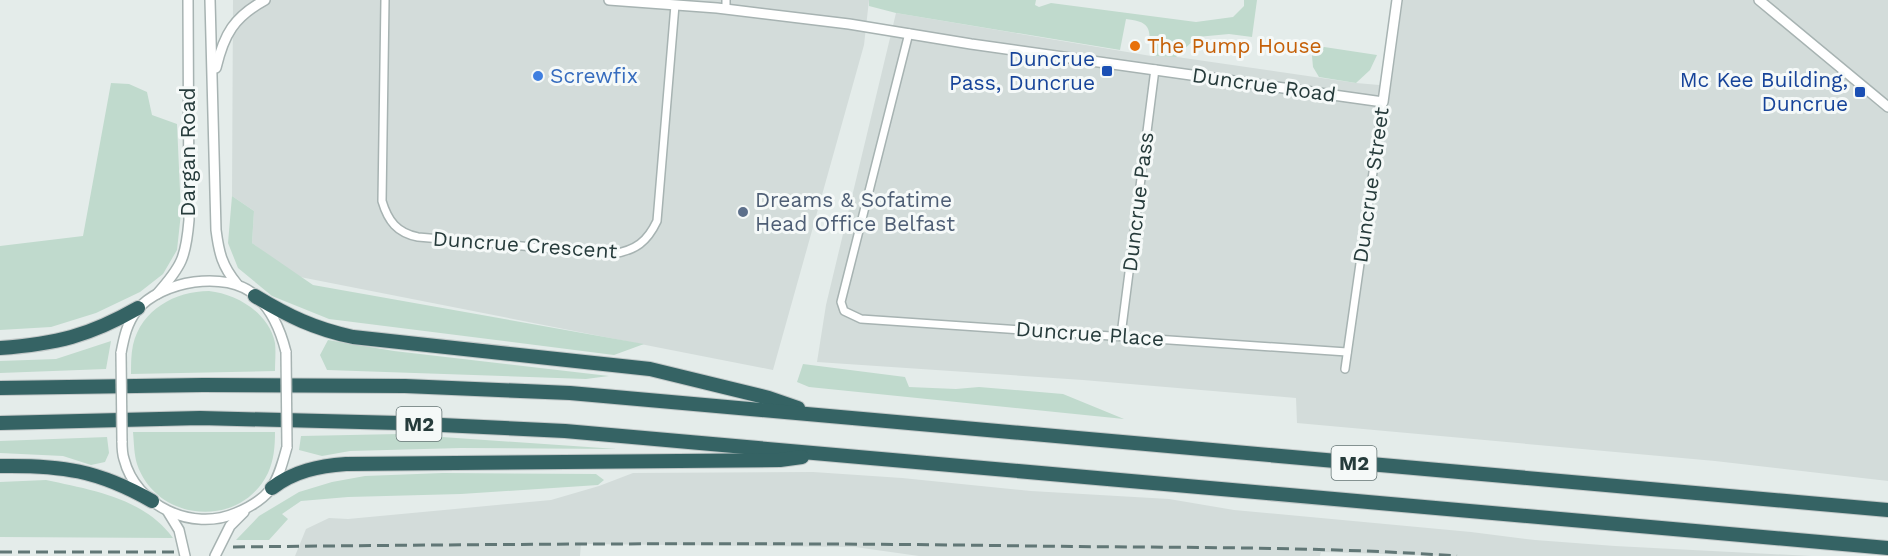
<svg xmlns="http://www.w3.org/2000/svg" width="1888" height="556" font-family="'Work Sans',sans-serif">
	<rect width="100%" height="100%" fill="#e4ecea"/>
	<g fill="#d3dcda">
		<polygon points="233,0 869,0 864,45 773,370 295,276 252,243 254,211 232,196"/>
		<polygon points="1403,0 1888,0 1888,481 1715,461 1297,423 1296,398 1083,380 817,362 826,305 896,13 1151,56 1177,57 1356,83 1391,86"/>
		<polygon points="813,472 902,478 1031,491 1169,499 1234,510 1471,532 1535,540 1615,546 1812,556 1450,556 1321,552 1320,556 919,556 855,547 581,544 580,556 295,556 306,529 329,518 348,519 551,500 599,486 633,473"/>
	</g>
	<g fill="#c0dacd">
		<path d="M 869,0 L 1036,0 L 1035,5 L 1039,7 L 1051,3 L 1196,22 L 1233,17 L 1244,6 L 1244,0 L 1257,0 L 1252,37 L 1229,34 L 1197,37 L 1176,57 L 1151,56 C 1148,31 1155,22 1126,19 L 1120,50 L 896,13 L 869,6 Z"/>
		<polygon points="1311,45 1377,55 1370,70 1356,83 1319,77 1313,67"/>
		<polygon points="111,83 129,84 147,92 152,115 177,124 181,213 177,250 163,274 140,292 96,313 51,327 0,330 0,246 83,236"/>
		<polygon points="232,196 254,211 252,243 313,285 644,344 614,355 329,319 272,296 238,268 228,243"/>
		<path d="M 209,291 C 237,294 269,313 275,343 C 276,352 275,362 275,371 L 131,374 C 131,364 131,354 133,345 C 141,310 175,291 209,291 Z"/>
		<polygon points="328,340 394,351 609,376 586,379 327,370 320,355"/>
		<polygon points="111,341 106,369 0,373 0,361 56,359"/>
		<polygon points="803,364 905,377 909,387 956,389 979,387 1063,394 1124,419 809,387 797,382"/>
		<path d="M 133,432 L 275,432 C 275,446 274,460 268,473 C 241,529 157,523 137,464 C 134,454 134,443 133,432 Z"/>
		<polygon points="399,434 617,449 461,448 350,451 322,456 299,450 301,436"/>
		<polygon points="107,437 109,453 105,462 91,465 63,456 0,453 0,441"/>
		<polygon points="443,473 596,474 604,480 598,485 461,494 348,497 301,501 282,514 288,519 269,540 236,540 259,516 299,492 332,482 365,476"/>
		<path d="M 46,480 C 92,490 144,498 173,538 L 0,537 L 0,482 Z"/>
	</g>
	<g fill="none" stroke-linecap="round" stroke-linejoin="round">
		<defs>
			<g id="minor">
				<path d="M 385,0 L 382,201 C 388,221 397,233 418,237 L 613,254 C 636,250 647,242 657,221 L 675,5"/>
				<polyline points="726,0 726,9"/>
				<polyline points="909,33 841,302 844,311 861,319 1347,352"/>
				<polyline points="1121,335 1155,69"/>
				<polyline points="1345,369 1383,102"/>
			</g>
			<g id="tertiary">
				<path d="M 210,0 L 216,230 C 219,253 222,266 237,284"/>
				<polyline points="609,0 717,8 849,24 971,44 1383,102 1397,0"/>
				<polyline points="1759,0 1888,107"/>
				<path d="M 216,68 C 224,34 234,17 265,0"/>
				<path d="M 157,294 C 182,266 186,257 189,220 L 188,0"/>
				<path d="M 121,353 C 124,337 127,323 137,310 C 161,281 226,269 256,296 C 272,310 281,332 286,352"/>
				<path d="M 122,441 C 122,446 122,453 124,459 C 136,506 192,532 236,513 C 248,508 261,501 270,490 C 279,478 283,461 287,447"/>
				<polyline points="168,512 179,530 185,556"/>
				<polyline points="215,556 230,526 244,512"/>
			</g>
			<g id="motorway">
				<path d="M 255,296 C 288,316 315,329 353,337 L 650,369 L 769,398 L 798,408"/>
				<path d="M 0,348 C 56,344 89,336 138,308"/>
				<polyline points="0,388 203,385 405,386 570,393 1888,510"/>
				<polyline points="0,423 200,418 399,423 565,431 1888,548"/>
				<path d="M 0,466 C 61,465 98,470 152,501"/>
				<path d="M 272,488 C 294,471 319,466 346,464 L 780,460 L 802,457"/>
			</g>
		</defs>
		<use href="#minor" stroke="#a7b3b2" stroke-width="10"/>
		<use href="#tertiary" stroke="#a7b3b2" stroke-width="12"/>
		<use href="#motorway" stroke="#c2c8c8" stroke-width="16"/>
		<use href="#minor" stroke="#fff" stroke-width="7"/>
		<use href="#tertiary" stroke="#fff" stroke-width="9"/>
		<use href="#motorway" stroke="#356364" stroke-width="14"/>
		<g stroke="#617776" stroke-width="3" stroke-dasharray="12 6" stroke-linecap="butt">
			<path d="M 233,547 C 500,544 767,542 1033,546 C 1174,548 1316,546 1457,556"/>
			<polyline points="0,552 177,552"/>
		</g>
		<defs>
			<g id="tertiary-bridge">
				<polyline points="286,352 287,447"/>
				<polyline points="121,353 122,441"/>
			</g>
		</defs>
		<use href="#tertiary-bridge" stroke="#a7b3b2" stroke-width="12" stroke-linecap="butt"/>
		<use href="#tertiary-bridge" stroke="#fff" stroke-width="9"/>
	</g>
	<circle fill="#e8710a" stroke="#f5f9f8" stroke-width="2" cx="1135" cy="46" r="6"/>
	<g fill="#1a4fb4" stroke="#f5f9f8" stroke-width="2">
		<rect x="1101" y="65" width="12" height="12" rx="3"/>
		<rect x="1854" y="86" width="12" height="12" rx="3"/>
	</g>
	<circle fill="#3f7fe0" stroke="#f5f9f8" stroke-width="2" cx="538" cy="76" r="6"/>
	<circle fill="#5c6f8a" stroke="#f5f9f8" stroke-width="2" cx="743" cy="212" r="6"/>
	<g text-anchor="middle" stroke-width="6" stroke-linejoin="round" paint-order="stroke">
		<g fill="#f5f9f8" stroke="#647474" stroke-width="1.5">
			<rect x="396.5" y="407" width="45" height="34" rx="4.5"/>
			<rect x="1331.5" y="446" width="45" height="34" rx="4.5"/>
		</g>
		<g font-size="20" font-weight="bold" fill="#263b3b">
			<text x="419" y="431">M2</text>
			<text x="1354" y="470">M2</text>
		</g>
		<g font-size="21" fill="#c56008" stroke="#f5f9f8" text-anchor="start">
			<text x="1147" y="53">The Pump House</text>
		</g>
		<g font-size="21" fill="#164399" stroke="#f5f9f8" text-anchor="end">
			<text x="1095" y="66">Duncrue<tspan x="1095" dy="24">Pass, Duncrue</tspan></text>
			<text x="1848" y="87">Mc Kee Building,<tspan x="1848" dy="24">Duncrue</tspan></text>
		</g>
		<g font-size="21" fill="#366cbe" stroke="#f5f9f8" text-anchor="start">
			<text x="550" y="83">Screwfix</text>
		</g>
		<g font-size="21" fill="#263b3b" stroke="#f5f9f8">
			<text transform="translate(1264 85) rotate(8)" y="7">Duncrue Road</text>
			<text transform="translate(188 152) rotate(-90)" y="7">Dargan Road</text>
			<text transform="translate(1371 185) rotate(-82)" y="7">Duncrue Street</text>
			<text transform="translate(1138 202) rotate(-83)" y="7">Duncrue Pass</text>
			<text transform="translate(525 245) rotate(4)" y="7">Duncrue Crescent</text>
			<text transform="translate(1090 334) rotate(4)" y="7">Duncrue Place</text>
		</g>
		<g font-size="21" fill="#4e5e75" stroke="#f5f9f8" text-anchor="start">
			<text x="755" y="207">Dreams &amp; Sofatime<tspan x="755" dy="24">Head Office Belfast</tspan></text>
		</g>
	</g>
</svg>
